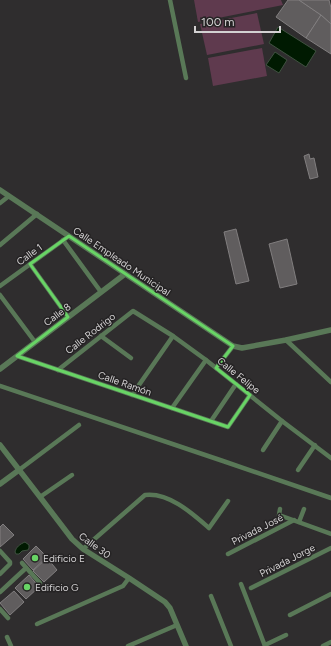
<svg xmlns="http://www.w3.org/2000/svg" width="331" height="646" font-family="Figtree,sans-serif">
	<rect width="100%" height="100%" fill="#2f2d2e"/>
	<g fill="#5f3a4e">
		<polygon points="194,0 281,0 283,5 198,22"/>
		<polygon points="257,13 264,44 207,55 200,24"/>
		<polygon points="262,48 267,76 213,86 208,58"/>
	</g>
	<g fill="#001a01" stroke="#3f5140">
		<polygon points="278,27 316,51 306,67 269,43"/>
		<polygon points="275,52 287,60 279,73 266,65"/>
		<path d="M 25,542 L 29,545 L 29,548 L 28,550 L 22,551 L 19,554 L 16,554 L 15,552 C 16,547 20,544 25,542 Z"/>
	</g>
	<g fill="#605d5e" stroke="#817e7f">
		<polygon points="288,0 299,0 321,15 306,38 276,17"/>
		<polygon points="299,0 329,0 331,8 331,24 321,15"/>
		<polygon points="321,15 331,24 331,54 306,38"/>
		<polygon points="309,154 310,159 314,158 318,177 310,179 304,156"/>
		<polygon points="236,229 249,281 236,284 224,232"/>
		<polygon points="287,239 297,284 280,288 269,244"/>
		<polygon points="3,524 14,535 0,547 0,527"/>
		<polygon points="36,546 47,557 33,570 23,559"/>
		<polygon points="47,558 57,570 44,582 33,571"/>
		<polygon points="29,575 39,587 26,599 15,588"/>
		<polygon points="14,591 24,602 10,615 0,603"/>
	</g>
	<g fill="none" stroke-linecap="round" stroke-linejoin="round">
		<g stroke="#597857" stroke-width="4.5">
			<polyline points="170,0 186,78"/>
			<polyline points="0,203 9,196"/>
			<polyline points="63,240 101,292"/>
			<polyline points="0,245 37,214"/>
			<polyline points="30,264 68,317"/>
			<polyline points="0,286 69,236"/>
			<polyline points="0,295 35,342"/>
			<polyline points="101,336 131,358"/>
			<polyline points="286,340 331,382"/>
			<polyline points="17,356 228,427 250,395"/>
			<polyline points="216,368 233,346"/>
			<polyline points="58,370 133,311 173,336 206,360 282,421 331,458"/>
			<polyline points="0,386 223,461 331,498"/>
			<polyline points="132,395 173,336"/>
			<polyline points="172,408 206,360"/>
			<polyline points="211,421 236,384"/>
			<polyline points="263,450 282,421"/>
			<polyline points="19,470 79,425"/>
			<polyline points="298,470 315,445"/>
			<polyline points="40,497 72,475"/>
			<polyline points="280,509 279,515 331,534"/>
			<polyline points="299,522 304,509"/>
			<path d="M 83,549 L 145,495 C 169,492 193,514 209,528 L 228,501"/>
			<polyline points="0,551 10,562 10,564 0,574"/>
			<polyline points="228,554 294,520"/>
			<polyline points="22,563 40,583"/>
			<polyline points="241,584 265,646"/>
			<polyline points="251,588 331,548"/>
			<polyline points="0,592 26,568"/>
			<polyline points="211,596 231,646"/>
			<polyline points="0,609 8,618"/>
			<polyline points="290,615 331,594"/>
			<polyline points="37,624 123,586 129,578"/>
			<polyline points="7,637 11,646"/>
			<polyline points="265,645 286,635"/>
			<polyline points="128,646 177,625"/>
			<polyline points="323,646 331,642"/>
		</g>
		<g stroke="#597857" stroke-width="5.5">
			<polyline points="0,190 233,346 242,348 286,340 331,330"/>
			<polyline points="0,369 125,274"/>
			<polyline points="0,445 40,497 72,539 83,549 129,578 165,602 170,608 186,646"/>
			<polyline points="0,484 19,470"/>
		</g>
	</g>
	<path fill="none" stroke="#68d465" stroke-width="3" stroke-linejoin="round" d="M 69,236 L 233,346 L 216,368 L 250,395 L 228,427 L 17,356 L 68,317 L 30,264 Z"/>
	<g fill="#68d465" stroke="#252324" stroke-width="1.5">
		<circle cx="35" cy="558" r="4"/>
		<circle cx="27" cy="587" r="4"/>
	</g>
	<g text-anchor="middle" stroke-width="3" stroke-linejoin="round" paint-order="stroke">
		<g font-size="10" fill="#d3d1d2" stroke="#252324">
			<text transform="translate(29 254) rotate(-36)" y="4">Calle 1</text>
			<text transform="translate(122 261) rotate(34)" y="4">Calle Empleado Municipal</text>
			<text transform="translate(57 314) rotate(-37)" y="4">Calle 8</text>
			<text transform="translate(90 333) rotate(-38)" y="4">Calle Rodrigo</text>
			<text transform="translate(239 375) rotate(39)" y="4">Calle Felipe</text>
			<text transform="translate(125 383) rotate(19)" y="4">Calle Ramón</text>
			<text transform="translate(257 529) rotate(-27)" y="4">Privada José</text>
			<text transform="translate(95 545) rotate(36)" y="4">Calle 30</text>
			<text transform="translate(287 560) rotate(-27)" y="4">Privada Jorge</text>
		</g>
		<g font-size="10" fill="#d3d1d2" stroke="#252324" text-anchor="start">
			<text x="43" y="562">Edificio E</text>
			<text x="35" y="591">Edificio G</text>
		</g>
	</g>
	<path d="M195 26v6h85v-6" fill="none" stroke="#d3d1d2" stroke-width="2"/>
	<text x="201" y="26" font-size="12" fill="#d3d1d2" stroke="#252324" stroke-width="3" paint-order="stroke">100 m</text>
</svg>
